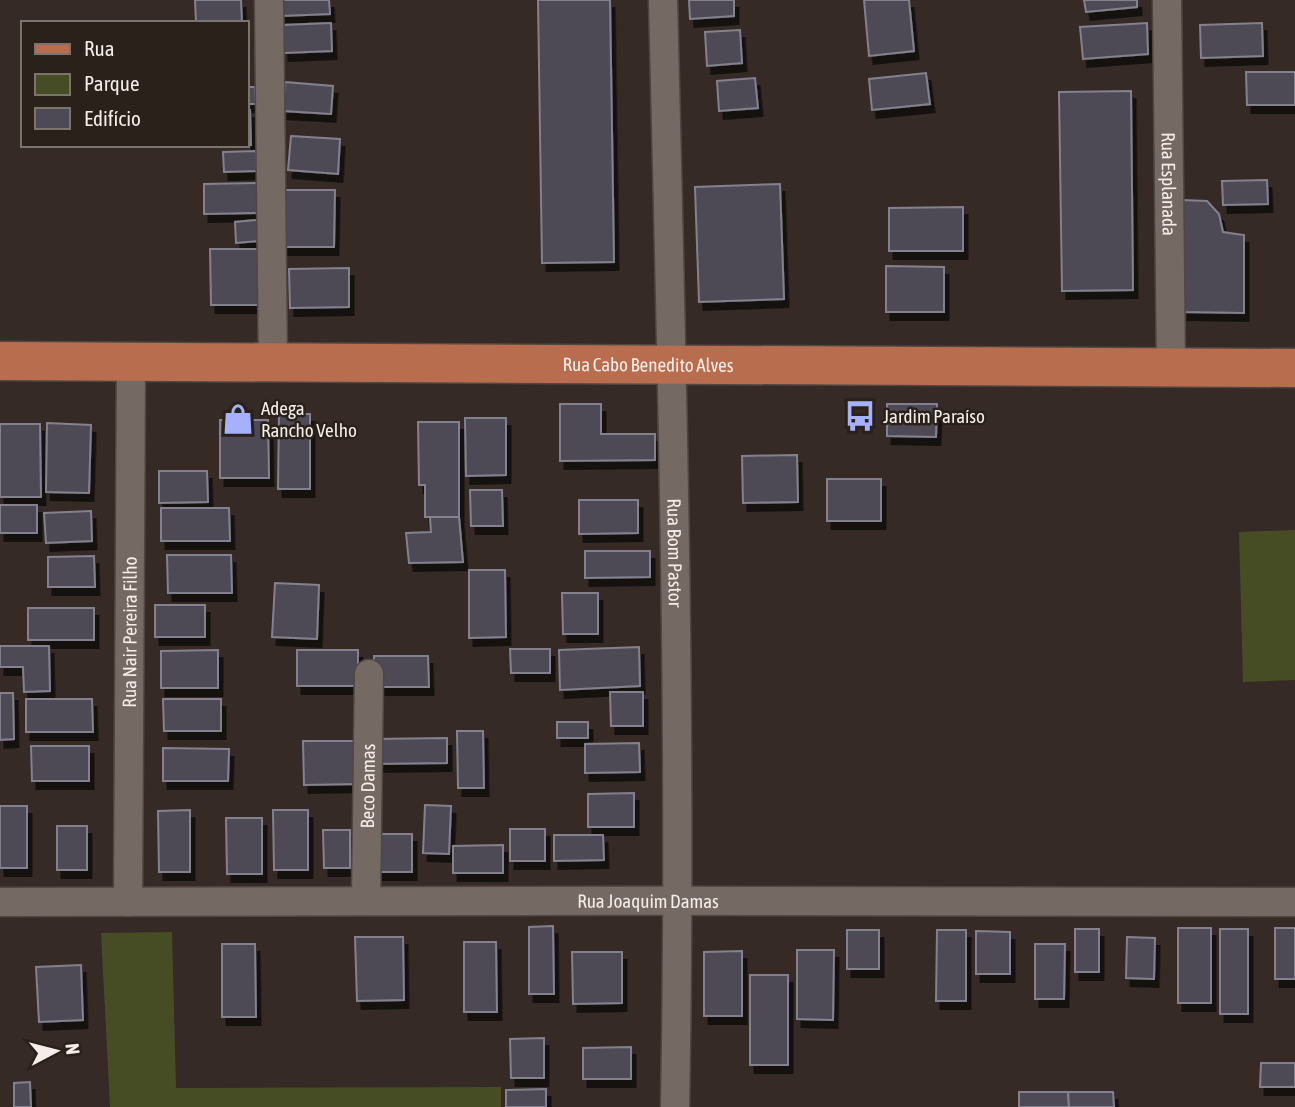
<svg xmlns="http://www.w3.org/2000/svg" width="1295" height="1107" font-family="'Asap Condensed',sans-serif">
	<defs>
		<filter id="shadow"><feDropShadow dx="4.5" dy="8" stdDeviation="0" flood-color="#0009"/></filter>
	</defs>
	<rect width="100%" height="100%" fill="#352a25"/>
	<g fill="#464d25">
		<polygon points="1295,530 1295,680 1243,682 1239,532"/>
		<polygon points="172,932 176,1088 501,1087 501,1107 110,1107 101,933"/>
	</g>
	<g fill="#4d4a55" stroke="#83818d" stroke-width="2" filter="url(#shadow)">
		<polygon points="195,0 241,0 242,23 196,23"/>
		<polygon points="280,0 329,0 330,14 281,16"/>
		<polygon points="538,0 610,0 614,262 542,263"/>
		<polygon points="689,0 734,0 734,16 690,19"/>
		<polygon points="864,0 909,0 914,51 869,56"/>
		<polygon points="1084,0 1137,0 1137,7 1086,12"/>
		<polygon points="331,23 332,51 284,53 283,25"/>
		<polygon points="1147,23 1148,54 1083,59 1080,27"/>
		<polygon points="1262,23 1263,56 1201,58 1200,25"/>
		<polygon points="740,30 742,63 707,66 705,32"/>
		<polygon points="1246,72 1295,72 1295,105 1247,105"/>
		<polygon points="926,73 930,104 872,110 869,79"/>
		<polygon points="755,78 758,108 719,111 717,81"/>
		<polygon points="285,82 333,86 331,114 283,111"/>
		<polygon points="247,87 255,87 256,104 247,104"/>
		<polygon points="1131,91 1133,290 1062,291 1059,92"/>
		<polygon points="247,110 250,110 251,145 247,145"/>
		<polygon points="291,136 340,139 338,174 288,170"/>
		<polygon points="256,151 257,171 224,172 223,152"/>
		<polygon points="1267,180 1268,204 1223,205 1222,181"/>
		<polygon points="259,183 259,213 204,214 204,184"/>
		<polygon points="780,184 784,299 699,302 695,187"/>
		<polygon points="283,190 335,190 334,247 283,247"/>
		<polygon points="1182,200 1207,201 1219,214 1223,232 1244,235 1244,313 1183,312"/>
		<polygon points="963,207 963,251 889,251 889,208"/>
		<polygon points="257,220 258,241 236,243 235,222"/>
		<polygon points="210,249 261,249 262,305 211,305"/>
		<polygon points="886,266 944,267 944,312 886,312"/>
		<polygon points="349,268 349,307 290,308 289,269"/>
		<polygon points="560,404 601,404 601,434 655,434 655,460 560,461"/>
		<polygon points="887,404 937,404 936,437 887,436"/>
		<polygon points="279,414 310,414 310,489 278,489"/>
		<polygon points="465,418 506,418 506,475 466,476"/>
		<polygon points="220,420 268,420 269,478 220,478"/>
		<polygon points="418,422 459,422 459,517 425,517 425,485 419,485"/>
		<polygon points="47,423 91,425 89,493 46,492"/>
		<polygon points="0,424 40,424 41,497 0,497"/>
		<polygon points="797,455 798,502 743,503 742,456"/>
		<polygon points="159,471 207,471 208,502 159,503"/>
		<rect x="827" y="479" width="54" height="42"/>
		<polygon points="470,490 502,490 503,526 471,526"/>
		<polygon points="579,500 638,500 638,533 579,534"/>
		<rect x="0" y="505" width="37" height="28"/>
		<polygon points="161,508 229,508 230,541 161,541"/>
		<polygon points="91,511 92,541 46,543 44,513"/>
		<polygon points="430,517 459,517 463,562 409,563 406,533 431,532"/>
		<polygon points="585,551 650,551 650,577 585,578"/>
		<polygon points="167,555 231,555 232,593 168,593"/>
		<polygon points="94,556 95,587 48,587 48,557"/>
		<polygon points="469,570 505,570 506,637 469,638"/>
		<polygon points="275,583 319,585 317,639 272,637"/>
		<polygon points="562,593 598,593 598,634 563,634"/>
		<rect x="155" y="605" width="50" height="32"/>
		<rect x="28" y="608" width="66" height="32"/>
		<polygon points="0,646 49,646 50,691 24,692 23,667 0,667"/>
		<polygon points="639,647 640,686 560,690 559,650"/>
		<polygon points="510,649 550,649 550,673 511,673"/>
		<polygon points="218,650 218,688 161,688 161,651"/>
		<rect x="297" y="650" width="61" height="36"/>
		<polygon points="374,656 428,656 429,687 374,687"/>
		<polygon points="610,692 643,692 643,726 611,726"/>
		<polygon points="0,693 13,693 14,739 0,740"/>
		<polygon points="26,699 92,699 93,732 26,732"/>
		<polygon points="163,699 221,699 221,731 164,731"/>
		<rect x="557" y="722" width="31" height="16"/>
		<polygon points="457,731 483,731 484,788 458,788"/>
		<polygon points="447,738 447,763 373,764 373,739"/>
		<polygon points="303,741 357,741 357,784 304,785"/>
		<polygon points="639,743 640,772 585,773 585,744"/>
		<polygon points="31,746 89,746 89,781 32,781"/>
		<polygon points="163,748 229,749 228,781 163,781"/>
		<polygon points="634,793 634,827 588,827 588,794"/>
		<polygon points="425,805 451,806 449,854 423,853"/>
		<rect x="0" y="806" width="27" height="62"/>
		<polygon points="190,810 190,872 159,872 158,811"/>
		<polygon points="273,810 308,810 308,870 274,870"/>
		<polygon points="226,818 262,818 262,874 227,874"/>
		<rect x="57" y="826" width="30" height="44"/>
		<rect x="510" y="829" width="35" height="32"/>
		<polygon points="323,830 350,830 350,868 324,868"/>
		<polygon points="370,834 412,834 412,872 369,872"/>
		<polygon points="554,835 603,835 604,860 554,861"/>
		<polygon points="503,845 503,873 453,873 453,846"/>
		<polygon points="553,926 554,994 529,994 529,927"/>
		<rect x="1178" y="928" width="33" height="75"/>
		<rect x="1275" y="928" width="20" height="51"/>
		<rect x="1075" y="929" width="24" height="43"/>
		<rect x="1220" y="929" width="28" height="85"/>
		<rect x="847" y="930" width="32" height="39"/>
		<polygon points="937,930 966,930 966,1001 936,1001"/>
		<polygon points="976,931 1010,932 1010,974 976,974"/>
		<polygon points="355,937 403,937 404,1000 357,1001"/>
		<polygon points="1127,937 1155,938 1154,979 1126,978"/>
		<polygon points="464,942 496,942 497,1012 464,1012"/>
		<polygon points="222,944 255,944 256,1017 222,1017"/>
		<polygon points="1035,944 1065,944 1064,999 1035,999"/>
		<polygon points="797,950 834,950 833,1020 797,1019"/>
		<polygon points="742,951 742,1016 704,1016 704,952"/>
		<polygon points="572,952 622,952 622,1003 573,1004"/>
		<polygon points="81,965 83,1020 39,1022 36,967"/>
		<rect x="750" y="975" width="38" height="90"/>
		<polygon points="544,1038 544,1078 511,1078 510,1039"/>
		<polygon points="631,1047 631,1079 583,1079 583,1048"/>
		<polygon points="1261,1063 1295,1063 1295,1087 1260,1087"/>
		<polygon points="30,1082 31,1107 14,1107 14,1083"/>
		<polygon points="546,1089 546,1107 506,1107 506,1090"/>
		<polygon points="1019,1092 1068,1092 1069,1107 1019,1107"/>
		<polygon points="1068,1092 1113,1092 1114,1107 1069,1107"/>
	</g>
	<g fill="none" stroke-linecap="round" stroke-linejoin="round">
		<defs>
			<g id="minor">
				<polyline points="269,0 273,364"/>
				<path id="s1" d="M 663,0 C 672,369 682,738 675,1107"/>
				<path id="s2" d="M 1167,0 L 1171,369"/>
				<path id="s3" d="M 366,900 L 369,674"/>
				<path id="s4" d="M 0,902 C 432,899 863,902 1295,902"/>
				<path id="s5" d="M 128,902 L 131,363"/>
			</g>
			<g id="primary">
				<path id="s6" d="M 0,361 L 1295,368"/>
			</g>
		</defs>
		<use href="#minor" stroke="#504743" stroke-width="31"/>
		<use href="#primary" stroke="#504743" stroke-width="41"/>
		<use href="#minor" stroke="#756963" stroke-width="28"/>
		<use href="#primary" stroke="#b96d4f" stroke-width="38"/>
	</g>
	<defs>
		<symbol id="bus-bare" viewBox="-9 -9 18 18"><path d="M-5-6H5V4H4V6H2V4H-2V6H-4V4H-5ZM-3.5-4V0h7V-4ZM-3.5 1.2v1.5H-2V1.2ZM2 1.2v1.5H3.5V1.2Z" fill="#a6b1fc" stroke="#2a211b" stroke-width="2.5" paint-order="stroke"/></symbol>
		<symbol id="shop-bare" viewBox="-9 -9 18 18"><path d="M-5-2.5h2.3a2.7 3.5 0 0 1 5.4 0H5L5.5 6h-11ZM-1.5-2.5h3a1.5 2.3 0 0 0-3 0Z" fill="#a6b1fc" stroke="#2a211b" stroke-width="2.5" paint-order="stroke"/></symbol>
	</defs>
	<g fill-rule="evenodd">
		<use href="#bus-bare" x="838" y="394" width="44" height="44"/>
		<use href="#shop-bare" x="216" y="397" width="44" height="44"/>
	</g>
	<g text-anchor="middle" stroke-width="5" stroke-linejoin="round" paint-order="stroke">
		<g font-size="19" fill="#f4ede9" stroke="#2a211b">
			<text dy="7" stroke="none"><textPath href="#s2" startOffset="184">Rua Esplanada</textPath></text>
			<text dy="7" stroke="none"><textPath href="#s6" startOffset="648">Rua Cabo Benedito Alves</textPath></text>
			<text dy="7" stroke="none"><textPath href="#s1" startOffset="553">Rua Bom Pastor</textPath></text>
			<text dy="7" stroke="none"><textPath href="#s5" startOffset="270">Rua Nair Pereira Filho</textPath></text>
			<text dy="7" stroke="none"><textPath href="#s3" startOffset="114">Beco Damas</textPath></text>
			<text dy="7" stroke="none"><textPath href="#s4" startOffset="648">Rua Joaquim Damas</textPath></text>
		</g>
		<g font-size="19" fill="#f4ede9" stroke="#2a211b" text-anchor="start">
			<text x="261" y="415">Adega<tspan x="261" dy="22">Rancho Velho</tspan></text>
			<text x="883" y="423">Jardim Paraíso</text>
		</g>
	</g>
	<rect x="21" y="21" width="228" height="126" fill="#2a211b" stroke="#7b736d" stroke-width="2"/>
	<rect x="35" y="44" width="35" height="10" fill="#b96d4f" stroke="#7b736d" stroke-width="2"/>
	<text x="84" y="56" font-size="21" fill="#f4ede9">Rua</text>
	<rect x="35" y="74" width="35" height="21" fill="#464d25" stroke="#7b736d" stroke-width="2"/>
	<text x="84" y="91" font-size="21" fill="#f4ede9">Parque</text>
	<rect x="35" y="108" width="35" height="21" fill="#4d4a55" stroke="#7b736d" stroke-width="2"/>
	<text x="84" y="126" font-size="21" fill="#f4ede9">Edifício</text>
	<g transform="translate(56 1051) rotate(83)" stroke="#2a211b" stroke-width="5" paint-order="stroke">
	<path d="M0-5L12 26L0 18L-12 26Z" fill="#f4ede9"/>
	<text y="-10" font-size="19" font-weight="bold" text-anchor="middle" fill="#f4ede9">N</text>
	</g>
</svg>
